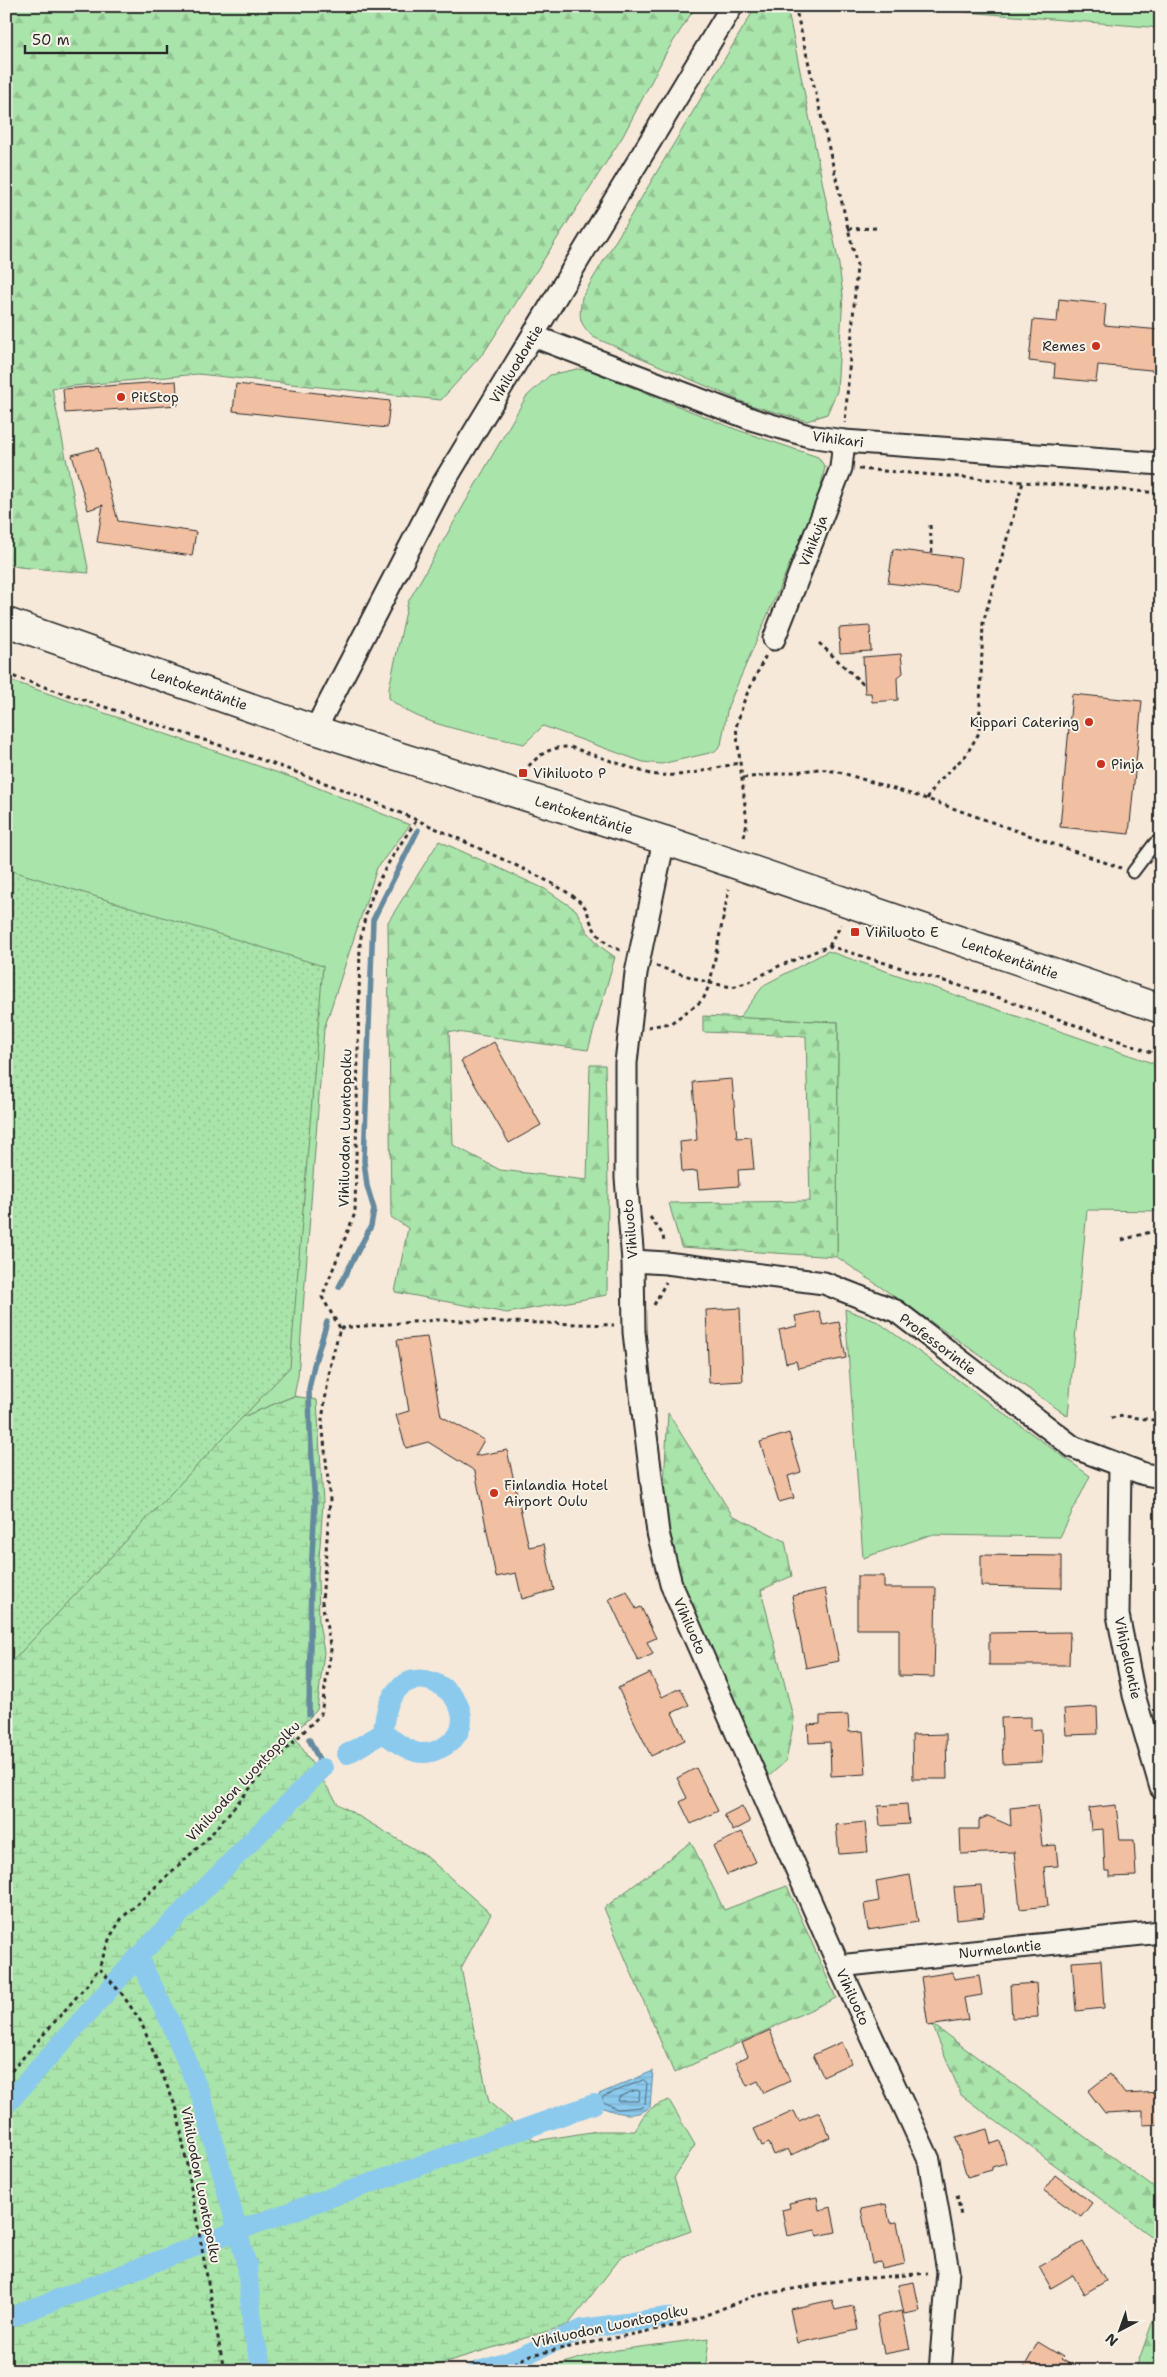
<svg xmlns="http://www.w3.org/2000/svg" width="1167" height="2377" font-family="'Shantell Sans',sans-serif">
	<defs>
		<pattern id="forest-firs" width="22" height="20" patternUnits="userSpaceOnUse" patternTransform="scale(1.25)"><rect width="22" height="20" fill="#a9e4aa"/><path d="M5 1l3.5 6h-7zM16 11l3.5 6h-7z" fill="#92c492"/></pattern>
		<pattern id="wetland-marsh" width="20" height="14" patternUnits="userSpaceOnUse" patternTransform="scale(1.25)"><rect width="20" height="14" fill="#a9e4aa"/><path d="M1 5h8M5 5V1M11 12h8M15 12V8" fill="none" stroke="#92c492"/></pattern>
		<pattern id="park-dots" width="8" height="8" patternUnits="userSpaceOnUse" patternTransform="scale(1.25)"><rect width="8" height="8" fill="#a9e4aa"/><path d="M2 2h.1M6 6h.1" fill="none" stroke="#92c492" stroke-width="1.8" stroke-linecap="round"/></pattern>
		<pattern id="water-rules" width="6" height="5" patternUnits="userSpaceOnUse" patternTransform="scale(1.25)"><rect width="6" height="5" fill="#8ccaed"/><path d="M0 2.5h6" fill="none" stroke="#79aecb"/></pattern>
	</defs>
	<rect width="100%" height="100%" fill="#f6e9da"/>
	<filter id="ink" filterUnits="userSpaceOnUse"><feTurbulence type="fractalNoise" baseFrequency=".02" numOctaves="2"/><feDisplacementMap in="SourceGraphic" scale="10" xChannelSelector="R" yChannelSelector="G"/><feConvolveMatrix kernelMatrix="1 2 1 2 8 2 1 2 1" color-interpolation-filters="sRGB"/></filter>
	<g filter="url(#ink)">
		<g fill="#a9e4aa" stroke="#6a886a">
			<polygon points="893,6 1161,6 1161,28"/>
			<path d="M 577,369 L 589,370 L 735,429 L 818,457 L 825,467 L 818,499 L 728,706 L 721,745 L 714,752 L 661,764 L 643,762 L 543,726 L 524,744 C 483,734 419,727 389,698 L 389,688 L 408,602 L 526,397 L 550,375 Z"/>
			<polygon points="6,679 296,779 410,825 377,868 324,1029 298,1376 294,1396 120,1467 6,1322"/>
			<polygon points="828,951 1161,1066 1161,1211 1087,1210 1068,1416 837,1257 838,1022 739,1018 764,985"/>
			<polygon points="845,1309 878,1322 1090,1476 1060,1537 930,1535 863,1558"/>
			<polygon points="709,2338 705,2371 534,2371 602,2352"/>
		</g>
		<g fill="url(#forest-firs)" stroke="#6a886a">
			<polygon points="6,6 696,6 666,53 623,136 485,351 441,400 198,374 52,388 89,573 19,567 6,564"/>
			<path d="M 761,6 L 776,7 L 789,16 L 839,265 L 843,295 L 837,391 L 827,414 L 807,421 L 750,405 L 593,337 C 578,322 579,317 582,297 L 755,8 Z"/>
			<polygon points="439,841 545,889 576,910 587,931 601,947 615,957 588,1050 449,1031 453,1145 500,1170 587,1180 590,1065 605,1065 608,1185 607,1295 507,1313 395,1292 408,1228 391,1217 388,922"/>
			<polygon points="703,1016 838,1022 837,1257 681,1247 669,1203 810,1201 806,1036 703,1032"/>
			<polygon points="668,1413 732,1515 785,1541 792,1576 761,1590 794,1721 786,1761 768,1777 681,1580 663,1500"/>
			<polygon points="691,1842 724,1910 787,1886 836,1998 674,2073 604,1908"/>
			<polygon points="932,2024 1161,2193 1161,2244 961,2095"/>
			<polygon points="1161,2298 1161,2371 1135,2371"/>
		</g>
		<path fill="url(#wetland-marsh)" stroke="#6a886a" d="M 294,1396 L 317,1400 L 323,1502 L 318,1574 L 319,1623 L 324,1652 L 317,1710 L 293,1734 L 338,1804 L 426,1856 L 491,1914 L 461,1968 L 489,2102 L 535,2141 L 597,2131 L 635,2131 C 645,2111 648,2108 669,2100 L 695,2145 L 674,2178 L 691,2231 L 622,2256 L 568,2325 L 416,2371 L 6,2371 L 6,1631 L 120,1467 Z"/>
		<polygon fill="url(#park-dots)" stroke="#6a886a" points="6,869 323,966 290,1367 6,1668"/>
		<path fill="url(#water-rules)" stroke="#658a9f" d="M 653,2071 L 650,2107 C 634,2121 610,2111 594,2104 L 599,2094 Z"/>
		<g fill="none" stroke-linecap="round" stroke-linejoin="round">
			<g stroke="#526b79" stroke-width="1">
				<polygon points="644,2080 647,2083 645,2104 642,2107 617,2109 602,2101 603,2097"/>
				<polygon points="637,2090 640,2092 638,2101 618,2101 619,2097"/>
			</g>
			<g stroke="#658a9f" stroke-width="5.5">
				<polyline points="339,1287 371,1226 374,1209 367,1186 364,1161 373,920 418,830"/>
				<polyline points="309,1714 311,1572 315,1504 310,1431 309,1389 314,1365 327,1322"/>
				<polyline points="309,1739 323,1768"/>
			</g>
			<g stroke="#8ccaed" stroke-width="20">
				<path d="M 347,1754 L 383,1733 C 405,1748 419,1762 445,1746 C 504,1708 390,1625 383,1733"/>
				<polyline points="138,1957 169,2019 202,2098 247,2266 253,2333 263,2371"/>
				<polyline points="6,2105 138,1957 323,1768"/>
				<polyline points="6,2319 236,2231 594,2104"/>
				<polyline points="478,2371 508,2362 583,2329 667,2317"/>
			</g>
		</g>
		<g fill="#f1bfa1" stroke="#2b2b2b">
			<polygon points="1059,299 1106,304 1104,325 1161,330 1161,371 1098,365 1096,382 1054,378 1055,364 1029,361 1033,320 1057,322"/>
			<polygon points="176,381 178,405 65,413 63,389"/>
			<polygon points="236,384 390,401 387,428 233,411"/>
			<polygon points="98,448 118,521 196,532 192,556 97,542 103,505 88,510 72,455"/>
			<polygon points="893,549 961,558 957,591 888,583"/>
			<polygon points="870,626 871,651 840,653 839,628"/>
			<polygon points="901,654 903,673 897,678 898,700 872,702 871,693 865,693 863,657"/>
			<polygon points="1072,694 1142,701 1129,834 1060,827"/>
			<polygon points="494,1042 541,1125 509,1143 461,1061"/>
			<polygon points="732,1079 737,1138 751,1137 754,1169 738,1170 739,1186 699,1189 697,1171 682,1172 680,1142 697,1140 693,1082"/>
			<polygon points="740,1308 743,1381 709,1383 706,1310"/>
			<polygon points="819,1311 823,1325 839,1322 846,1358 798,1368 796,1361 786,1363 779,1330 797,1326 795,1316"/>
			<polygon points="427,1337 441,1416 484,1440 475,1456 507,1450 529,1547 544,1544 554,1590 522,1599 516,1573 496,1577 475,1471 428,1442 406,1448 396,1415 409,1411 397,1340"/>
			<polygon points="789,1433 801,1472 788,1476 794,1498 779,1502 760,1442"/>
			<polygon points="981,1555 1062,1556 1062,1588 981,1586"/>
			<polygon points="857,1576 884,1576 884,1588 936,1588 934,1677 899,1676 899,1629 857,1629"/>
			<polygon points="825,1589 839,1661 806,1668 792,1596"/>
			<polygon points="627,1591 636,1609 641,1607 656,1638 647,1642 653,1654 638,1661 609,1599"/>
			<polygon points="1070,1632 1069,1665 989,1665 989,1633"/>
			<polygon points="650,1673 662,1697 680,1688 689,1705 672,1713 685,1740 651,1756 618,1688"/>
			<polygon points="1097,1707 1098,1734 1066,1735 1064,1709"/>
			<polygon points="848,1715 849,1732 863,1731 866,1774 831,1776 830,1742 809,1743 808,1725 820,1724 820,1716"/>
			<polygon points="1031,1717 1031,1730 1041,1729 1042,1762 1003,1764 1001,1718"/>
			<polygon points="946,1734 947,1779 913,1779 912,1735"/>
			<polygon points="696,1768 718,1811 691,1824 680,1802 687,1798 677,1778"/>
			<polygon points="907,1804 909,1824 880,1826 878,1806"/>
			<polygon points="1038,1805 1042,1846 1056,1845 1058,1866 1044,1867 1048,1906 1020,1909 1014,1852 961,1854 960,1829 979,1829 979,1820 988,1816 1011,1826 1010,1808"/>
			<polygon points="1116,1805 1120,1840 1134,1840 1136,1876 1110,1877 1110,1871 1105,1871 1103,1829 1091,1830 1089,1808"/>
			<polygon points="742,1806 750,1822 733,1831 724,1815"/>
			<polygon points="865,1822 868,1852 839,1854 836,1825"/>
			<polygon points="742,1832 756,1862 727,1875 713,1846"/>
			<polygon points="910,1875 918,1922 868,1930 864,1904 879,1901 876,1881"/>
			<polygon points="981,1885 984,1917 957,1920 954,1887"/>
			<polygon points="1101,1960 1104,2008 1076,2011 1072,1962"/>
			<polygon points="953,1972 954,1979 979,1975 982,1995 964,1998 968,2020 928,2026 921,1977"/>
			<polygon points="1036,1983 1038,2017 1012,2018 1010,1985"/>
			<polygon points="770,2030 790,2081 764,2093 758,2081 747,2086 736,2062 748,2056 742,2043"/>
			<polygon points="842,2042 851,2063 823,2076 813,2055"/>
			<polygon points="1110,2074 1125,2094 1161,2092 1161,2124 1143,2125 1143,2111 1105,2113 1088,2091"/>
			<polygon points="794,2111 799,2121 819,2112 830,2137 791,2155 788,2149 774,2155 769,2143 762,2146 754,2129"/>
			<polygon points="987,2129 991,2144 1000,2141 1006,2163 992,2167 992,2170 967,2177 956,2138"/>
			<polygon points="1055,2175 1092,2203 1081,2217 1044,2190"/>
			<polygon points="817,2197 819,2210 831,2207 836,2232 817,2236 815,2230 787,2236 782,2210 790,2208 789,2203"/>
			<polygon points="886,2204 890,2223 897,2222 905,2264 882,2269 881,2262 872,2263 861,2209"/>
			<polygon points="1083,2242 1106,2281 1084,2294 1073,2275 1051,2288 1039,2267"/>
			<polygon points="914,2282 920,2311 904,2314 898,2285"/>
			<polygon points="832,2300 835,2310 853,2306 858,2330 797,2343 790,2309"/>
			<polygon points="902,2311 910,2349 884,2354 877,2316"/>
			<polygon points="1038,2342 1063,2357 1061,2359 1082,2371 1022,2371"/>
		</g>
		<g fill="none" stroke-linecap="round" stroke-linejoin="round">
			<defs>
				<polyline id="service" points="1133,872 1155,843 1161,845"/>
				<g id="minor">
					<polyline points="533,336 754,420 809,436 844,441 1161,464"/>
					<polyline points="774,639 841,468 844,441"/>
					<polyline points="315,730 441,487 732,6"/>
					<polyline points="664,840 636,973 626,1063 626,1178 633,1261 634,1332 642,1403 658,1533 671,1584 839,1966 929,2160 948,2271 940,2371"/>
					<polyline points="633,1261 666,1263 824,1283 896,1311 1073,1447 1144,1474 1161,1477"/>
					<polyline points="1120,1465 1118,1615 1134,1695 1161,1788"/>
					<polyline points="839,1966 1161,1932"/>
				</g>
				<polyline id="secondary" points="6,622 315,730 664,840 1161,1009"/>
			</defs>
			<use href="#service" stroke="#2b2b2b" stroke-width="15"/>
			<use href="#minor" stroke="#2b2b2b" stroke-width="25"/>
			<use href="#secondary" stroke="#2b2b2b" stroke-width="31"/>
			<g stroke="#2b2b2b" stroke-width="3" stroke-dasharray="4 4" stroke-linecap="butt">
				<polyline points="795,6 857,266 845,423"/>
				<polyline points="848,229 878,228"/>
				<polyline points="859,469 1161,493"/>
				<polyline points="930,525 932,554"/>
				<polyline points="819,643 865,686"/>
				<path d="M 6,674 C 164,728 327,775 478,848 C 501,859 570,888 584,906 C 587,909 588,915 590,920 C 596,936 605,944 620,950"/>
				<path d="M 523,772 C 537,757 548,746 570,747 L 650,774 C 679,779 710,769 739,763"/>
				<polyline points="743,778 819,769 839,772 927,799 1121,868"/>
				<polyline points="927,799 937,783 966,755 979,733 983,623 1023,482"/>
				<polyline points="744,837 747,823 736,727 745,698 766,655"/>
				<polyline points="829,946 841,925"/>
				<polyline points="656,966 710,983 732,987 749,982 779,966 829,946 1000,998 1161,1056"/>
				<polyline points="648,1027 671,1023 703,1000 710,983 729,889"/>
				<polyline points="650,1217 663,1235 664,1243"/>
				<polyline points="1122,1240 1161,1229"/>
				<polyline points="654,1305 666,1282"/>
				<polyline points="340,1328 437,1320 614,1325"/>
				<polyline points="1111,1418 1123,1416 1161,1421"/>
				<polyline points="6,2077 87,1985 99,1968"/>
				<polyline points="957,2195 961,2216"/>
				<path d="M 224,2371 L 177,2110 L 141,2022 L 122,1994 L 99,1968 L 110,1937 L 122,1918 L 208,1838 L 263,1773 L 321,1714 L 331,1650 L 322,1602 L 330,1500 L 322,1420 L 331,1362 L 340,1328 L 322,1297 L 355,1213 L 360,943 C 368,890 387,864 416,821"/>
				<polyline points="500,2371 530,2355 683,2324 754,2296 837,2281 928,2273"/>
			</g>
			<use href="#service" stroke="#f7f3e8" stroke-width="11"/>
			<use href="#minor" stroke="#f7f3e8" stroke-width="21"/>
			<use href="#secondary" stroke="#f7f3e8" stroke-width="28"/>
		</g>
	</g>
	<g fill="#c8321e" stroke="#f7f3e8" stroke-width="2">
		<circle cx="1096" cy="346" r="5"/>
		<circle cx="121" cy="397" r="5"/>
		<circle cx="1089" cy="722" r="5"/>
		<circle cx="1101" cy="764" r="5"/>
		<rect x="518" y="768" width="10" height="10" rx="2.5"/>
		<rect x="850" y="927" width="10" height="10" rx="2.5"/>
		<circle cx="494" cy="1493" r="5"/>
	</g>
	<g text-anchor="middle" stroke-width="4" stroke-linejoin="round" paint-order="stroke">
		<g font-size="14" fill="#2b2b2b" stroke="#f7f3e8" text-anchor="start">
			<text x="1086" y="351" text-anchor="end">Remes</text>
			<text x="131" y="402">PitStop</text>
			<text x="1079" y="727" text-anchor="end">Kippari Catering</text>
			<text x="1111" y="769">Pinja</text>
			<text x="533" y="778">Vihiluoto P</text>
			<text x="865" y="937">Vihiluoto E</text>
			<text x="504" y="1490">Finlandia Hotel<tspan x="504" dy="16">Airport Oulu</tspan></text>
		</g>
		<g font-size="14" fill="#2b2b2b" stroke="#f7f3e8">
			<text transform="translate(516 364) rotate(-59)" y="5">Vihiluodontie</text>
			<text transform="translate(838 439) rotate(7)" y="5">Vihikari</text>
			<text transform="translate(813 541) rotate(-69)" y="5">Vihikuja</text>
			<text transform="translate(199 689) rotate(19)" y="5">Lentokentäntie</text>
			<text transform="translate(584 815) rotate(17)" y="5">Lentokentäntie</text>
			<text transform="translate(1010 958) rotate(19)" y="5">Lentokentäntie</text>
			<text transform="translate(345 1128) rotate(-89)" y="5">Vihiluodon Luontopolku</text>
			<text transform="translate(630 1229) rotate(-95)" y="5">Vihiluoto</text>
			<text transform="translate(938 1344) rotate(37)" y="5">Professorintie</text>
			<text transform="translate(690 1626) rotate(66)" y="5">Vihiluoto</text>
			<text transform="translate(1128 1658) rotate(78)" y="5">Vihipellontie</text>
			<text transform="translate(243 1781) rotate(-47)" y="5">Vihiluodon Luontopolku</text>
			<text transform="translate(1000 1949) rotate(-6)" y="5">Nurmelantie</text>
			<text transform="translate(853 1997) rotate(65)" y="5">Vihiluoto</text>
			<text transform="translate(201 2185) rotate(79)" y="5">Vihiluodon Luontopolku</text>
			<text transform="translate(610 2326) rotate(-12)" y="5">Vihiluodon Luontopolku</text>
		</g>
	</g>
	<rect width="1167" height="2377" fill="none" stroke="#f7f3e8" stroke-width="25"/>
	<rect x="12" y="12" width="1142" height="2352" fill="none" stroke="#2b2b2b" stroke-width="2" filter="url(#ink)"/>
	<g transform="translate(1120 2330) rotate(221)" stroke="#f7f3e8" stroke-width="4" paint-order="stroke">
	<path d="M0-4L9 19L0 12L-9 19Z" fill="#2b2b2b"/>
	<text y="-8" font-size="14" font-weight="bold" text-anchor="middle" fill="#2b2b2b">N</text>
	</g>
	<path d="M25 45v8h142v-8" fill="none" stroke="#2b2b2b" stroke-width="2.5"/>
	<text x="32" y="45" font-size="15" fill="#2b2b2b" stroke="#f7f3e8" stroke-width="4" paint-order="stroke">50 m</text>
</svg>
